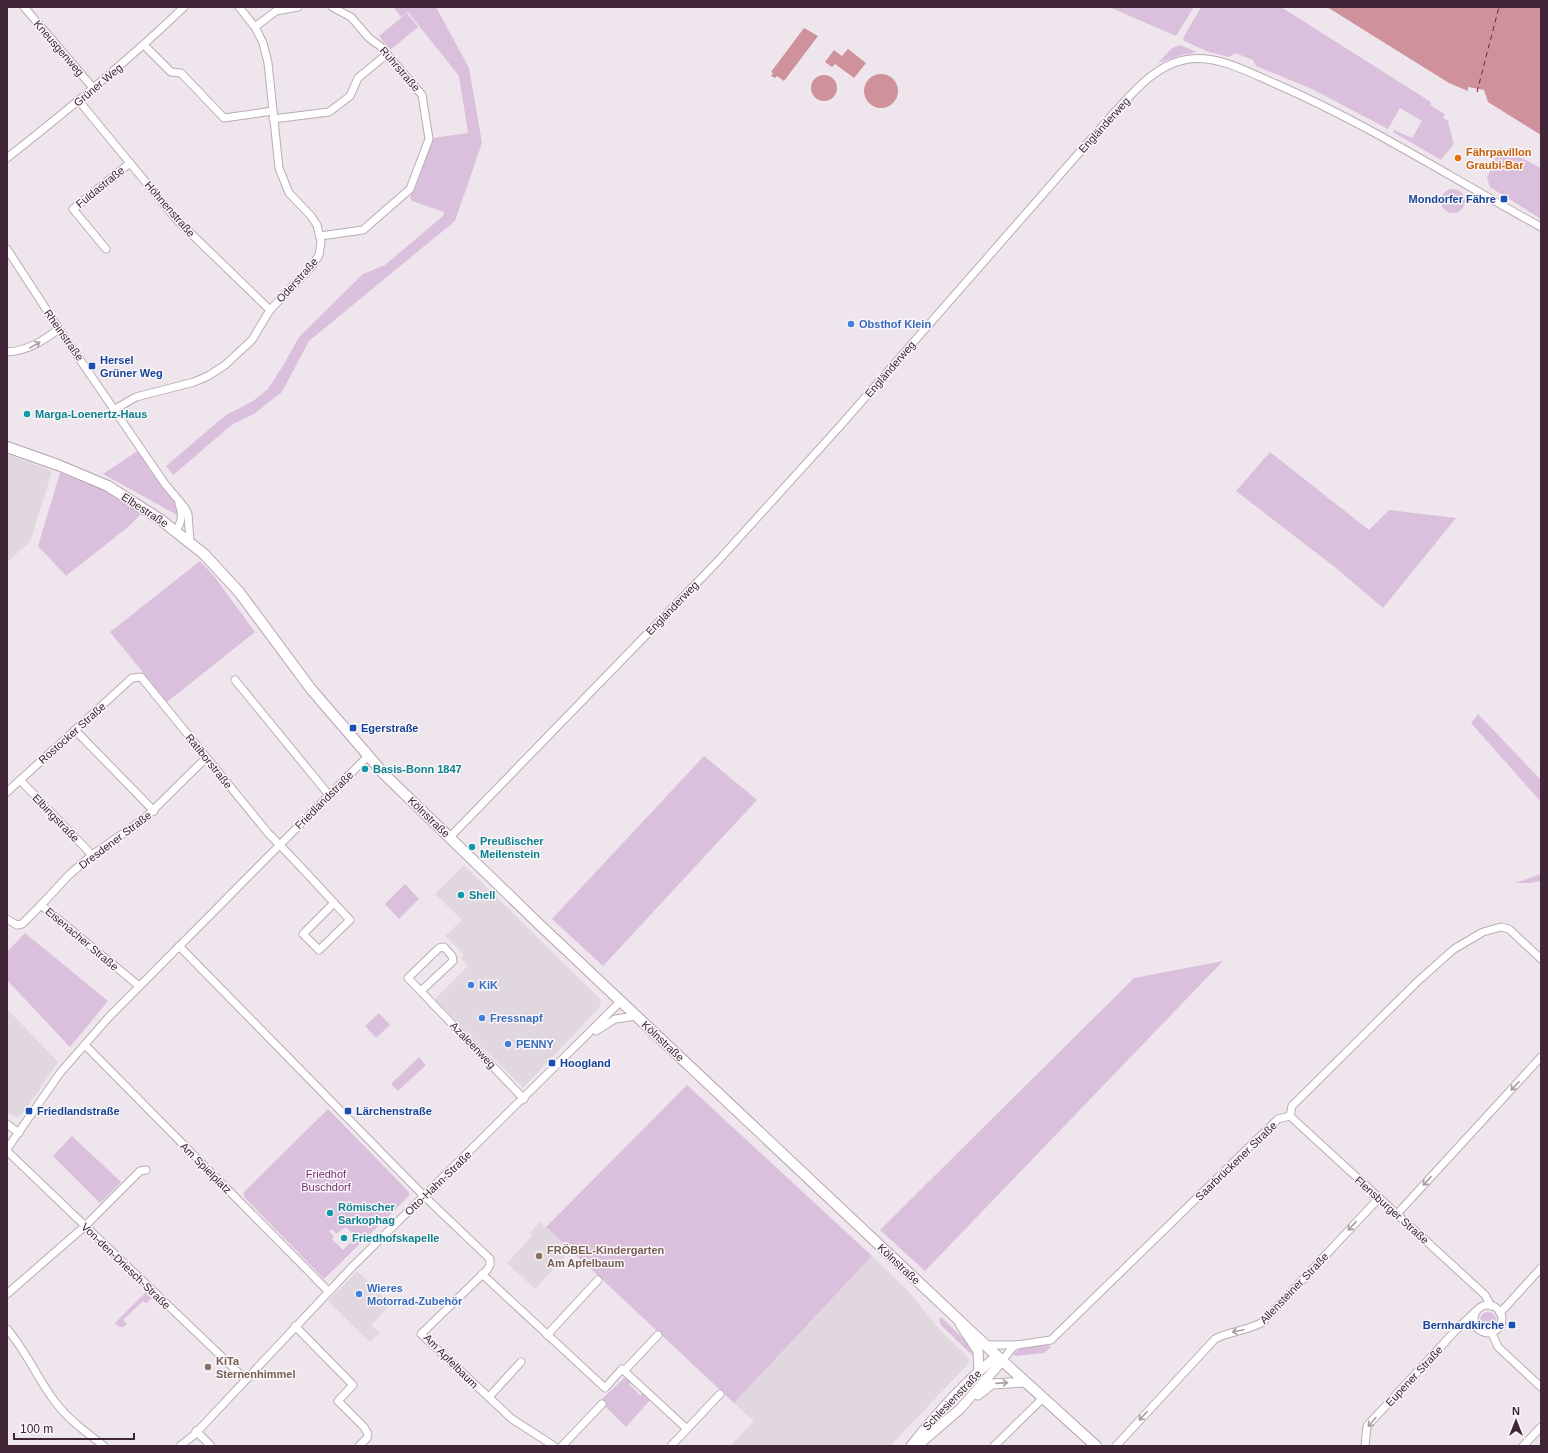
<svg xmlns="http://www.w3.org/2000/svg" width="1548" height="1453" font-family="Helvetica,sans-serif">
	<rect width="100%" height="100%" fill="#eee6ec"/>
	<g fill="#e1d7df">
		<polygon points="7,454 52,471 30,542 7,562"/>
		<polygon points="464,865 601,1000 599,1008 523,1088 435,999 468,966 461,958 464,955 445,936 462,920 435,894"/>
		<polygon points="7,1009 58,1062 31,1102 20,1116 17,1117 7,1113"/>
		<polygon points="540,1222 571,1250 535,1289 507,1263 533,1235 530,1233"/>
		<polygon points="872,1256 909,1292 940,1330 969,1358 968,1364 890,1446 730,1446 754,1421 734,1403"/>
		<polygon points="357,1271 391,1304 371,1325 379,1333 370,1342 328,1301"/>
	</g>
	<g fill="#dbc0dd" fill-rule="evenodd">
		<polygon points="393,7 436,7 469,68 482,143 455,221 309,341 282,392 254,414 233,424 173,475 166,466 226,415 253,401 268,389 284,364 299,337 363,274 385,265 443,216 444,212 412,201 410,198 433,138 468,133 459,76 408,12 401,17"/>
		<polygon points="1109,7 1194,7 1176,36"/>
		<polygon points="1201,7 1281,7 1431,102 1430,105 1445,114 1443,118 1449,121 1448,123 1454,144 1441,160 1393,132 1394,130 1412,138 1422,121 1400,108 1388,129 1312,89 1256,66 1253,60 1235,53 1229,57 1209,52 1184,41 1183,38"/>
		<polygon points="407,13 418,27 390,50 379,36"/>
		<polygon points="1180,45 1197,52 1182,55 1158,63 1172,48"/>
		<polygon points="1500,147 1541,168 1541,219 1490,187 1487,178"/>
		<circle cx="1453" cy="201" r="12"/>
		<path d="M 139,450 L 150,466 L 148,468 L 152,473 L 153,472 C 160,481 180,504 177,515 L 103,474 Z"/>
		<polygon points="1270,452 1369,530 1389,510 1456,518 1383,608 1336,568 1236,491"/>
		<polygon points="60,473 104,490 141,514 128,527 66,576 38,546"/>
		<polygon points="200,561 214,576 255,632 167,702 110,632"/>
		<polygon points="1478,714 1541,780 1541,802 1471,723"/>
		<polygon points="704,756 757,800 603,966 552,919"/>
		<polygon points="1541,874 1541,881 1530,883 1515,883"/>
		<polygon points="405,884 419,899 399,919 385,904"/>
		<polygon points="25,933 108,1001 70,1047 7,980 7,952"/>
		<polygon points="1223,961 925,1271 880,1230 1134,978"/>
		<polygon points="379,1013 390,1025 376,1038 365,1026"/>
		<polygon points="419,1057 426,1065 398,1091 391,1084"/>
		<polygon points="687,1085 872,1256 734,1403 546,1227"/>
		<path d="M 328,1109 L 409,1192 L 409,1196 L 324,1279 L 244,1197 L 244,1192 ZM 346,1227 L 356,1237 L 343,1250 L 332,1239 L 334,1236 L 329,1231 L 332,1229 L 336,1234 Z"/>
		<polygon points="72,1136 121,1182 100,1203 53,1156"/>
		<polygon points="146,1292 152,1298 146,1303 143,1301 123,1320 127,1324 123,1327 119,1327 115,1323"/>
		<circle cx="1488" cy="1320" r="8"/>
		<polygon points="941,1317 966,1341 973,1354 972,1355 941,1325 939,1320"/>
		<polygon points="1046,1344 1051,1347 1044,1353 1016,1356 1013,1354 1021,1348"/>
		<polygon points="624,1378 631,1382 629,1384 640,1395 643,1393 650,1400 626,1427 600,1401"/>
	</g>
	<g fill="#cf929d">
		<polygon points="1327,7 1541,7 1541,135 1488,102 1484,90 1468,87 1468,91 1449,83"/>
		<polygon points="804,28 818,36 784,81 777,76 775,78 771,76 773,73 771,72"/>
		<polygon points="848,49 866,63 854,78 835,64 832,67 825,62 834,50 842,56"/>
		<circle cx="881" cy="91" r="17"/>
		<circle cx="824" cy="88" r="13"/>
	</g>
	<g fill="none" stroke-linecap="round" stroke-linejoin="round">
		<polyline stroke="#782231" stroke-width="1" stroke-dasharray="5 4" stroke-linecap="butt" points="1477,92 1499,7"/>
		<defs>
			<g id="minor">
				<polyline points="24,7 94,89"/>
				<polyline points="255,27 276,11 298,7"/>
				<polyline points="144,45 171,72 181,73 224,118 273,111"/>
				<polyline points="79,101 176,219 270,310"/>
				<polyline points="273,119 329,112 350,96 358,78 387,54"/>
				<path d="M 7,158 C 68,110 128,61 184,7"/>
				<polyline points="320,236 363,230 410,189 429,139 422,95 380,46 369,38 351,17 332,7"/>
				<polyline points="7,249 59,329 165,484 185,508 188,514 190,542"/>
				<polyline points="106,249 73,209 130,163"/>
				<path d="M 7,352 C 28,351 42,341 59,329"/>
				<polyline points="115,409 136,397 194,382 208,376 225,365 252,340 270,310 312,266 319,255 321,242 317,225 311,216 289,193 279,168 268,63 263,43 255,27 239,7"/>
				<path d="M 176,531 C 182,521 183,514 179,504"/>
				<polyline points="235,680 329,795"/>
				<polyline points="75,730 154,811"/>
				<polyline points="20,780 92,855"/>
				<path d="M 7,792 L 132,678 L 141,677 L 268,833 C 296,861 323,891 350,920 L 319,950 L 303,934 L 334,903"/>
				<path d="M 450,837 L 717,562 L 841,425 L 1113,114 C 1133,93 1154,66 1184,60 C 1215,53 1248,72 1276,84 C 1368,124 1453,179 1541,227"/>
				<polyline points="41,905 69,875 92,855 144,819 206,758"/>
				<polyline points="7,919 17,925 22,924 41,905 139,986"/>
				<polyline points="179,946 424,1196 490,1259 490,1265 487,1270 421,1334 512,1419 554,1446"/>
				<polyline points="421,991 453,961 452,956 444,947 439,948 408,978 524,1099"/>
				<polyline points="596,1031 615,1019 637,1016"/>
				<polyline points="85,1045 328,1291"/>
				<polyline points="1290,1116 1292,1106 1417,982 1454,949 1483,932 1501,927 1509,929 1541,959"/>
				<polyline points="1290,1116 1485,1295 1491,1306"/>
				<polyline points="7,1124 19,1133"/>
				<polyline points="7,1149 60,1073 108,1018 368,756"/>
				<polyline points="7,1151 245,1379"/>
				<polyline points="1397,1214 1541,1057"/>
				<polyline points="482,1274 605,1388 622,1369 687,1429"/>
				<polyline points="7,1294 85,1226 140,1171 146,1170"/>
				<circle cx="1488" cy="1319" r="14"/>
				<polyline points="1500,1313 1541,1268"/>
				<polyline points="295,1326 353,1385 338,1401 364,1427 368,1434 367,1438 359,1446"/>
				<path d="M 7,1329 C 27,1352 38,1380 56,1403 C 69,1420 87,1433 104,1446"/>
				<polyline points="1492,1333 1498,1347 1541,1387"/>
				<polyline points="547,1335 598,1280"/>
				<polyline points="985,1345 1017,1345 1051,1340 1278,1119 1290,1116"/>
				<polyline points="1002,1361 1012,1348 1017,1345"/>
				<polyline points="624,1371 658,1335"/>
				<polyline points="489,1397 521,1362"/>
				<polyline points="196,1431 211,1446"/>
				<polyline points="180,1446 194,1435 352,1267 621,1001"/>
				<polyline points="562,1446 602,1404"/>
				<polyline points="671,1446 720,1394"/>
				<polyline points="994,1446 1042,1399"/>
				<path d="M 1116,1446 L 1215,1339 C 1230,1331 1247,1331 1263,1322 L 1379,1198"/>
				<polyline points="1365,1446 1367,1426 1457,1329 1475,1312"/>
				<polyline points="1523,1446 1541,1427"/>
			</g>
			<g id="tertiary">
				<polyline points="960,1324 978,1351 979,1371"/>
				<polyline points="978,1395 992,1384 1025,1382"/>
				<path d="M 911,1446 C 936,1414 965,1382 997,1356"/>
				<polyline points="917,1446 960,1409 1002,1361"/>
			</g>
			<polyline id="secondary" points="7,447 58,465 108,486 161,520 204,554 239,592 311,689 384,774 542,927 997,1356 1096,1446"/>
		</defs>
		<use href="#minor" stroke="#baacb5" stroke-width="9"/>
		<use href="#tertiary" stroke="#baacb5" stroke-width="11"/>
		<use href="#secondary" stroke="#b6a1b0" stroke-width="12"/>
		<use href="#minor" stroke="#fff" stroke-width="7"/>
		<use href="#tertiary" stroke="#fff" stroke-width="9"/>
		<use href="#secondary" stroke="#fff" stroke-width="10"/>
	</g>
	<defs><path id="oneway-shaft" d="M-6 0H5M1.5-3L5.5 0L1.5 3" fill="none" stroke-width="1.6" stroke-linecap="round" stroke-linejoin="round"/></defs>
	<g stroke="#a99da4">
		<use href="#oneway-shaft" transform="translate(35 345) rotate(-30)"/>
		<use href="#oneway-shaft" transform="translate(1515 1086) rotate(133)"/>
		<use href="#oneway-shaft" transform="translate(1427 1181) rotate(133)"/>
		<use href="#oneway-shaft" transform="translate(1352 1226) rotate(133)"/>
		<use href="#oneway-shaft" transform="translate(1238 1331) rotate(168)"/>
		<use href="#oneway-shaft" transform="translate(1002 1383) rotate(-4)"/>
		<use href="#oneway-shaft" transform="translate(1143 1416) rotate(133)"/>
		<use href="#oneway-shaft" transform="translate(1372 1422) rotate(131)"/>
	</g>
	<circle fill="#e8710a" stroke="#faf6f9" stroke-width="1.5" cx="1458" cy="158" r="4"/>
	<g fill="#1a4fb4" stroke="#faf6f9" stroke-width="1.5">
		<rect x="1500" y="195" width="8" height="8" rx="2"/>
		<rect x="88" y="362" width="8" height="8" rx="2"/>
		<rect x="349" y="724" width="8" height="8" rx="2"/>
		<rect x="548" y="1059" width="8" height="8" rx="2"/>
		<rect x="25" y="1107" width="8" height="8" rx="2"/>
		<rect x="344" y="1107" width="8" height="8" rx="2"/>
		<rect x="1508" y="1321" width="8" height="8" rx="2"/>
	</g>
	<g fill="#3f7fe0" stroke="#faf6f9" stroke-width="1.5">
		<circle cx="851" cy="324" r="4"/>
		<circle cx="471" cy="985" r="4"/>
		<circle cx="482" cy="1018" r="4"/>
		<circle cx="508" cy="1044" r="4"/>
		<circle cx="359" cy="1294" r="4"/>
	</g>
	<g fill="#0f9aa8" stroke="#faf6f9" stroke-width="1.5">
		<circle cx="27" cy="414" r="4"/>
		<circle cx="365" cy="769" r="4"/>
		<circle cx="472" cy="847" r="4"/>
		<circle cx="461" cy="895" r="4"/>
		<circle cx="330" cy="1213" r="4"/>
		<circle cx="344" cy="1238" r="4"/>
	</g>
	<g fill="#8d6e63" stroke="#faf6f9" stroke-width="1.5">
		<circle cx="539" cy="1256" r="4"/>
		<circle cx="208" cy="1367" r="4"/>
	</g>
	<g text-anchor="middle" stroke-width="3" stroke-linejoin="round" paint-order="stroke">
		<g font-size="11" fill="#3f2535" stroke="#faf6f9">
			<text transform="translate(59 48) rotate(49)" y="4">Kneusgenweg</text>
			<text transform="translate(400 69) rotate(49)" y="4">Ruhrstraße</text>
			<text transform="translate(98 85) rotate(-40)" y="4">Grüner Weg</text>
			<text transform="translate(1104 125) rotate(-48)" y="4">Engländerweg</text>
			<text transform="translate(100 187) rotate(-39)" y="4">Fuldastraße</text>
			<text transform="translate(170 209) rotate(49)" y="4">Höhnenstraße</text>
			<text transform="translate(297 280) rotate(-48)" y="4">Oderstraße</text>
			<text transform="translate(64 335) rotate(55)" y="4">Rheinstraße</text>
			<text transform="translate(890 369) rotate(-49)" y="4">Engländerweg</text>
			<text transform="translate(145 510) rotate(33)" y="4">Elbestraße</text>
			<text transform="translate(672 608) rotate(-46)" y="4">Engländerweg</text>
			<text transform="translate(72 733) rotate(-42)" y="4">Rostocker Straße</text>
			<text transform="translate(209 761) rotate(51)" y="4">Ratiborstraße</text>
			<text transform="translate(324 800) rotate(-45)" y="4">Friedlandstraße</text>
			<text transform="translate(429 817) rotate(44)" y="4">Kölnstraße</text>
			<text transform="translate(56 818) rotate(46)" y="4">Elbingstraße</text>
			<text transform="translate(115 840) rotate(-37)" y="4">Dresdener Straße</text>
			<text transform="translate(82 939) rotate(40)" y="4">Eisenacher Straße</text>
			<text transform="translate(663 1041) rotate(43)" y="4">Kölnstraße</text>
			<text transform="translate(473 1045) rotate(46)" y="4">Azaleenweg</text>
			<text transform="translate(1236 1161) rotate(-44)" y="4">Saarbrückener Straße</text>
			<text transform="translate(206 1168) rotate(45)" y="4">Am Spielplatz</text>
			<text transform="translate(438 1183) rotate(-44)" y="4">Otto-Hahn-Straße</text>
			<text transform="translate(1392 1210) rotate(42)" y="4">Flensburger Straße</text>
			<text transform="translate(899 1264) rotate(43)" y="4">Kölnstraße</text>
			<text transform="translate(126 1266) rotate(44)" y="4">Von-den-Driesch-Straße</text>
			<text transform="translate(1294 1288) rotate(-46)" y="4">Allensteiner Straße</text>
			<text transform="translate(451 1361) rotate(45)" y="4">Am Apfelbaum</text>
			<text transform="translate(1414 1376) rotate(-47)" y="4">Eupener Straße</text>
			<text transform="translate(952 1400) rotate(-46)" y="4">Schlesienstraße</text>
		</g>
		<g font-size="11" font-weight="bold" fill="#c56008" stroke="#faf6f9" text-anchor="start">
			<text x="1466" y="156">Fährpavillon<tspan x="1466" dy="13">Graubi-Bar</tspan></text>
		</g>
		<g font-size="11" font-weight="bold" fill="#164399" stroke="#faf6f9" text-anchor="start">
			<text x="1496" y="203" text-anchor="end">Mondorfer Fähre</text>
			<text x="100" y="364">Hersel<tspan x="100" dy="13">Grüner Weg</tspan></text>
			<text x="361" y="732">Egerstraße</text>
			<text x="560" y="1067">Hoogland</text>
			<text x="37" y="1115">Friedlandstraße</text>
			<text x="356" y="1115">Lärchenstraße</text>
			<text x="1504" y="1329" text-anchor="end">Bernhardkirche</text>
		</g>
		<g font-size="11" font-weight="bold" fill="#366cbe" stroke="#faf6f9" text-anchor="start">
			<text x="859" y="328">Obsthof Klein</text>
			<text x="479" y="989">KiK</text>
			<text x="490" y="1022">Fressnapf</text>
			<text x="516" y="1048">PENNY</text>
			<text x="367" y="1292">Wieres<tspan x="367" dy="13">Motorrad-Zubehör</tspan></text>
		</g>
		<g font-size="11" font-weight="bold" fill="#0d838f" stroke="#faf6f9" text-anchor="start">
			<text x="35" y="418">Marga-Loenertz-Haus</text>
			<text x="373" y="773">Basis-Bonn 1847</text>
			<text x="480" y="845">Preußischer<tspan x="480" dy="13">Meilenstein</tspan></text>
			<text x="469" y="899">Shell</text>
			<text x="338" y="1211">Römischer<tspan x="338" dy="13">Sarkophag</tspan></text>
			<text x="352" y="1242">Friedhofskapelle</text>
		</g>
		<g font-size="11" fill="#733270" stroke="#faf6f9">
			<text x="326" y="1178">Friedhof<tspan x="326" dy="13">Buschdorf</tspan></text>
		</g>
		<g font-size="11" font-weight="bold" fill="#785e54" stroke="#faf6f9" text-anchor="start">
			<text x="547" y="1254">FRÖBEL-Kindergarten<tspan x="547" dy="13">Am Apfelbaum</tspan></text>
			<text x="216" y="1365">KiTa<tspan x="216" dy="13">Sternenhimmel</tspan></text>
		</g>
	</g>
	<rect width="1548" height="1453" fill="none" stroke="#3f2535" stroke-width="16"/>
	<g transform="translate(1516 1421)" stroke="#faf6f9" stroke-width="3" paint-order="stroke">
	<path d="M0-3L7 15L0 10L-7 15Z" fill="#3f2535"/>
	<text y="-6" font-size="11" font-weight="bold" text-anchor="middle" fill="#3f2535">N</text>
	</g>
	<path d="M14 1433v6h120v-6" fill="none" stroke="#3f2535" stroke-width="2"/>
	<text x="20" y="1433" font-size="12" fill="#3f2535" stroke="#faf6f9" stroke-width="3" paint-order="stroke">100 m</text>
</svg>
